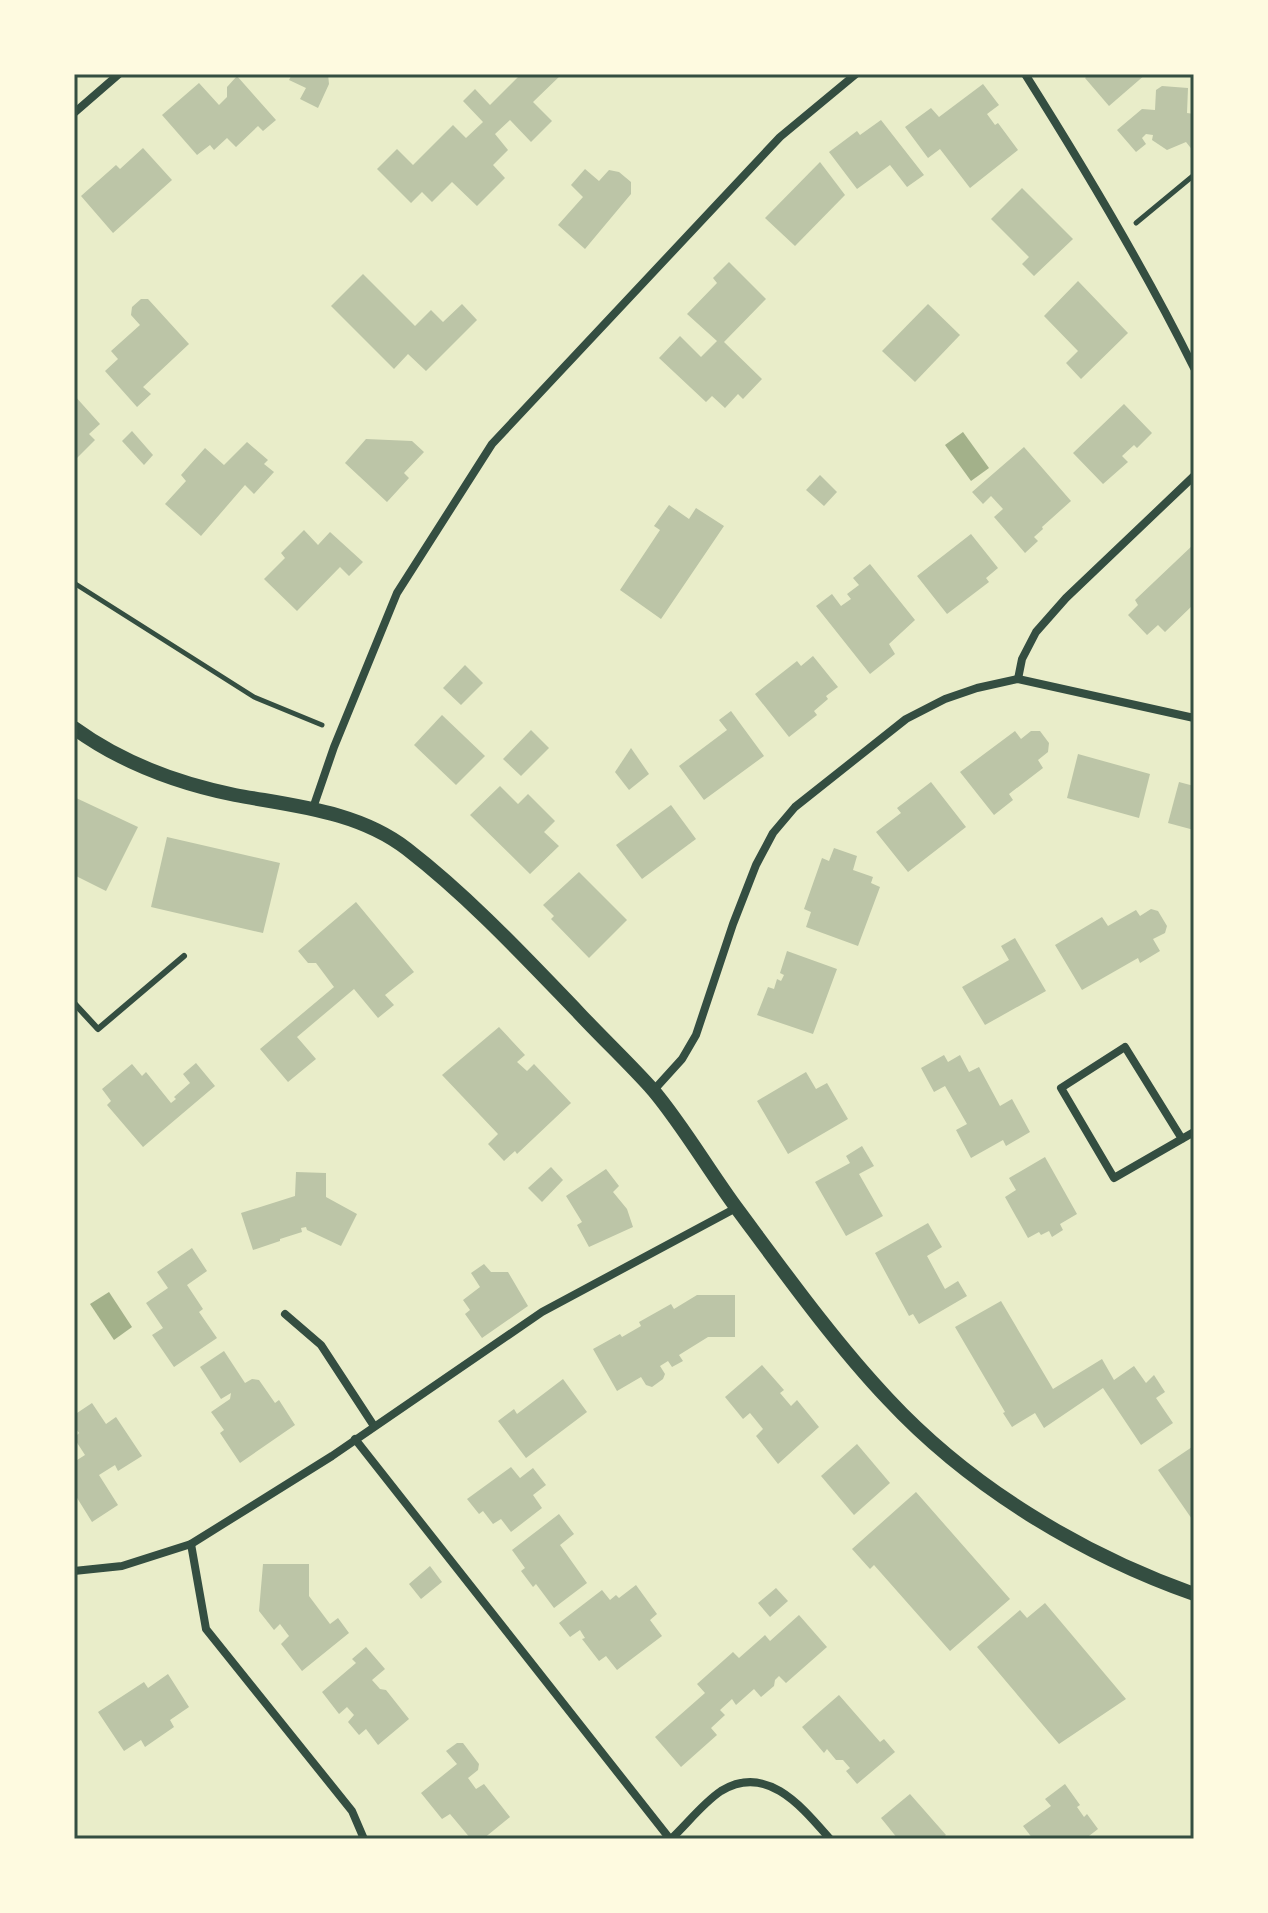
<svg xmlns="http://www.w3.org/2000/svg" width="1268" height="1913" font-family="Raleway,sans-serif">
	<rect width="100%" height="100%" fill="#e9edc9"/>
	<g fill="#a3b18a">
		<polygon points="963,432 989,468 971,481 945,445"/>
		<polygon points="109,1292 132,1327 114,1340 90,1304"/>
	</g>
	<g fill="#bcc5a7">
		<polygon points="292,74 328,74 329,84 318,108 300,99 306,88 289,80"/>
		<polygon points="521,74 562,74 533,102 552,121 531,142 510,120 495,134 508,150 493,165 505,178 477,206 452,182 432,202 422,192 411,203 377,169 397,149 413,165 453,125 466,138 483,122 463,101 475,89 490,105"/>
		<polygon points="1089,74 1146,74 1109,106 1085,78"/>
		<polygon points="237,76 276,120 263,131 258,126 236,147 227,138 214,150 210,145 197,155 162,115 199,83 219,105 227,97 227,87"/>
		<polygon points="983,84 999,105 987,114 995,125 998,123 1018,150 970,188 940,149 928,158 905,127 931,108 939,117"/>
		<polygon points="1162,86 1188,88 1187,113 1194,114 1194,152 1186,142 1167,150 1152,140 1153,135 1146,134 1142,138 1146,144 1136,152 1117,130 1142,109 1155,110 1156,90"/>
		<polygon points="881,120 924,175 907,187 890,165 857,189 829,152 857,131 860,135"/>
		<polygon points="143,148 172,180 113,233 81,196 116,165 120,169"/>
		<polygon points="820,162 845,195 795,246 765,218"/>
		<polygon points="585,169 599,181 609,170 619,172 631,182 631,194 585,249 558,225 583,197 571,185"/>
		<polygon points="1022,188 1073,239 1034,276 1022,264 1029,257 991,219"/>
		<polygon points="729,262 766,299 724,342 762,379 743,399 738,394 725,408 712,396 706,402 659,358 680,336 701,357 717,341 687,314 717,283 713,278"/>
		<polygon points="363,274 415,326 431,310 443,322 462,304 477,320 426,371 408,354 394,369 331,306"/>
		<polygon points="1078,281 1128,333 1081,379 1066,363 1078,351 1044,316"/>
		<polygon points="141,299 148,299 189,344 143,387 151,394 137,407 105,371 118,359 111,351 140,325 131,315 132,307"/>
		<polygon points="928,304 960,335 915,382 882,351"/>
		<polygon points="74,395 100,424 89,434 95,440 74,461"/>
		<polygon points="1124,404 1152,433 1137,448 1134,445 1122,456 1128,462 1103,484 1073,453"/>
		<polygon points="132,431 153,455 144,465 122,441"/>
		<polygon points="366,439 412,441 424,452 404,473 409,478 387,502 345,463"/>
		<polygon points="247,442 268,460 264,464 274,472 254,494 245,485 201,536 165,504 186,481 181,475 205,448 224,465"/>
		<polygon points="1024,447 1071,501 1042,527 1043,529 1034,537 1038,541 1025,553 994,517 1003,509 991,496 983,504 972,492"/>
		<polygon points="820,475 837,492 824,506 806,490"/>
		<polygon points="669,505 689,519 696,508 724,526 661,619 620,590 660,530 654,526"/>
		<polygon points="304,530 318,545 330,532 363,562 349,576 340,567 297,611 264,579 285,558 281,553"/>
		<polygon points="971,534 998,568 986,578 989,582 947,614 917,576"/>
		<polygon points="1194,544 1194,604 1165,632 1158,625 1147,635 1128,615 1138,605 1135,600"/>
		<polygon points="870,564 915,620 889,644 895,654 870,674 816,606 832,594 841,606 851,599 847,594 859,585 853,578"/>
		<polygon points="813,656 838,687 826,696 828,699 814,711 817,715 789,737 755,694 797,661 801,666"/>
		<polygon points="465,665 483,683 461,705 443,688"/>
		<polygon points="731,711 764,756 704,800 679,766 727,730 719,720"/>
		<polygon points="442,715 485,756 456,785 414,745"/>
		<polygon points="531,730 549,748 521,776 503,759"/>
		<polygon points="1015,731 1021,739 1031,731 1040,731 1049,743 1048,752 1038,760 1043,768 1009,794 1013,800 994,815 960,772"/>
		<polygon points="631,748 649,774 629,790 615,772"/>
		<polygon points="1078,754 1150,774 1139,818 1067,798"/>
		<polygon points="931,782 966,827 908,872 876,832 901,813 897,808"/>
		<polygon points="1179,782 1194,786 1194,830 1168,823"/>
		<polygon points="500,786 518,804 528,794 555,821 544,832 559,846 530,874 470,815"/>
		<polygon points="74,797 138,827 106,891 74,875"/>
		<polygon points="671,805 696,839 642,879 616,845"/>
		<polygon points="167,837 280,863 263,933 151,907"/>
		<polygon points="834,848 857,856 853,870 873,877 871,883 880,887 858,946 806,927 811,912 804,909 822,858 829,861"/>
		<polygon points="579,872 627,920 589,958 551,919 554,916 543,905"/>
		<polygon points="356,902 414,972 385,995 394,1005 378,1018 354,989 297,1037 316,1059 288,1082 260,1049 334,987 316,963 308,963 298,951"/>
		<polygon points="1151,909 1158,911 1167,926 1165,933 1153,939 1160,951 1140,963 1138,958 1082,990 1055,945 1102,917 1108,926 1136,910 1140,916"/>
		<polygon points="1015,938 1046,991 985,1025 962,987 1009,960 1001,946"/>
		<polygon points="787,951 837,969 813,1034 757,1015 768,987 774,989 777,979 781,981 784,975 780,973"/>
		<polygon points="499,1027 525,1055 517,1062 527,1071 534,1064 571,1103 517,1154 515,1151 504,1161 488,1144 498,1134 442,1075"/>
		<polygon points="944,1055 948,1062 960,1055 969,1072 979,1067 1000,1106 1012,1099 1030,1132 1006,1146 1003,1140 971,1158 956,1130 967,1124 945,1086 934,1092 921,1068"/>
		<polygon points="196,1063 215,1086 143,1147 107,1105 111,1101 102,1089 132,1064 142,1076 146,1072 171,1103 176,1099 174,1097 190,1083 183,1074"/>
		<polygon points="806,1072 816,1089 827,1083 848,1119 788,1154 757,1101"/>
		<polygon points="862,1146 874,1166 859,1174 883,1216 846,1236 815,1182 850,1163 846,1156"/>
		<polygon points="1045,1157 1077,1214 1060,1224 1063,1230 1052,1237 1049,1231 1041,1235 1039,1232 1028,1238 1005,1197 1016,1190 1009,1178"/>
		<polygon points="551,1167 563,1180 542,1202 528,1188"/>
		<polygon points="606,1169 619,1186 613,1192 627,1209 633,1227 589,1247 577,1225 582,1222 566,1196"/>
		<polygon points="296,1172 326,1173 326,1197 357,1214 341,1246 307,1230 306,1227 301,1228 302,1232 280,1239 280,1241 253,1250 241,1213 295,1196"/>
		<polygon points="928,1223 942,1247 927,1256 945,1289 958,1281 967,1296 919,1324 913,1314 909,1316 875,1253"/>
		<polygon points="192,1248 207,1271 187,1285 203,1309 199,1312 217,1338 174,1367 152,1335 163,1328 146,1303 168,1288 157,1272"/>
		<polygon points="484,1264 491,1272 508,1272 528,1306 482,1338 465,1314 470,1310 463,1300 480,1287 471,1273"/>
		<polygon points="697,1295 735,1295 735,1337 708,1337 679,1355 683,1361 672,1367 668,1361 660,1366 665,1374 663,1379 652,1387 646,1385 641,1377 617,1391 593,1349 620,1334 622,1337 641,1326 639,1322 671,1304 674,1309"/>
		<polygon points="1001,1301 1053,1389 1102,1359 1114,1380 1134,1366 1146,1383 1154,1375 1165,1392 1156,1398 1173,1423 1141,1445 1103,1388 1044,1428 1035,1413 1012,1427 1003,1413 1005,1412 955,1327"/>
		<polygon points="224,1351 245,1383 252,1379 259,1380 275,1403 279,1400 295,1425 240,1463 220,1433 224,1430 211,1412 230,1399 231,1393 221,1399 200,1367"/>
		<polygon points="762,1365 784,1390 780,1393 791,1406 797,1400 819,1427 778,1464 756,1436 763,1429 750,1413 743,1419 725,1397"/>
		<polygon points="563,1379 587,1412 526,1458 498,1421 514,1409 517,1414"/>
		<polygon points="92,1403 106,1424 116,1417 142,1456 118,1471 115,1465 99,1475 118,1505 92,1522 74,1493 74,1462 85,1455 74,1438 79,1433 74,1426 74,1415"/>
		<polygon points="857,1444 890,1483 854,1515 821,1476"/>
		<polygon points="1192,1447 1194,1450 1194,1522 1158,1470"/>
		<polygon points="511,1467 520,1478 533,1468 546,1485 533,1495 542,1508 511,1532 501,1519 493,1524 483,1511 479,1514 467,1499"/>
		<polygon points="916,1492 1010,1599 950,1651 874,1565 870,1569 852,1549"/>
		<polygon points="559,1514 574,1534 560,1545 587,1583 554,1608 536,1584 533,1587 521,1571 525,1568 512,1550"/>
		<polygon points="263,1564 309,1564 309,1596 330,1624 338,1618 349,1633 302,1671 281,1644 289,1636 280,1624 274,1630 259,1611"/>
		<polygon points="430,1566 442,1582 421,1599 409,1584"/>
		<polygon points="636,1585 657,1614 650,1620 662,1636 617,1670 606,1656 599,1661 582,1639 585,1638 580,1630 570,1637 559,1623 602,1590 610,1600 616,1595 619,1598"/>
		<polygon points="776,1588 788,1601 770,1617 758,1603"/>
		<polygon points="1045,1603 1126,1699 1059,1744 977,1647 1020,1610 1027,1618"/>
		<polygon points="799,1615 827,1647 786,1683 779,1676 775,1680 774,1686 761,1697 754,1689 736,1705 732,1699 720,1710 725,1715 711,1728 717,1735 681,1767 655,1737 705,1693 697,1684 733,1652 739,1658 765,1635 770,1641"/>
		<polygon points="366,1647 385,1669 372,1680 380,1689 386,1690 409,1719 378,1745 366,1729 359,1735 348,1722 354,1715 347,1707 339,1714 322,1692 356,1663 352,1659"/>
		<polygon points="168,1674 189,1707 170,1720 174,1727 145,1747 141,1740 124,1751 98,1712 144,1682 148,1688"/>
		<polygon points="839,1695 880,1742 884,1739 895,1752 857,1784 846,1771 850,1768 843,1760 836,1760 827,1749 824,1753 802,1727"/>
		<polygon points="457,1743 463,1743 479,1764 478,1770 468,1778 476,1789 484,1784 510,1817 483,1839 471,1839 450,1814 442,1819 421,1793 457,1764 446,1751"/>
		<polygon points="1065,1784 1080,1805 1077,1807 1084,1817 1087,1814 1098,1829 1085,1839 1033,1839 1023,1826 1051,1806 1045,1799"/>
		<polygon points="910,1794 946,1835 941,1839 898,1839 881,1818"/>
	</g>
	<g fill="none" stroke-linecap="round" stroke-linejoin="round">
		<g stroke="#344e41" stroke-width="5">
			<polyline points="1136,223 1194,175"/>
			<polyline points="74,583 254,697 322,725"/>
		</g>
		<polyline stroke="#344e41" stroke-width="6" points="74,1003 98,1029 184,956"/>
		<g stroke="#344e41" stroke-width="8">
			<path d="M 1025,74 C 1085,169 1144,267 1194,368"/>
			<polyline points="74,113 119,74"/>
			<polyline points="1018,679 1022,659 1036,632 1066,598 1194,476"/>
			<polyline points="313,808 334,747 397,593 492,444 780,137 856,74"/>
			<polyline points="653,1091 682,1059 696,1035 733,924 756,865 773,833 795,807 906,719 945,699 977,688 1018,679 1194,718"/>
			<polyline points="1182,1139 1125,1047 1061,1088 1114,1178 1194,1132"/>
			<polyline points="285,1314 321,1345 374,1426"/>
			<polyline points="355,1439 670,1839"/>
			<polyline points="191,1544 206,1629 352,1811 364,1839"/>
			<polyline points="74,1571 122,1566 191,1544 332,1456 542,1312 736,1208"/>
			<path d="M 671,1839 C 687,1824 703,1803 721,1791 C 767,1763 802,1807 830,1839"/>
		</g>
		<path stroke="#344e41" stroke-width="14" d="M 74,728 C 122,763 176,783 235,795 C 294,806 358,811 407,849 C 469,897 523,955 577,1011 C 602,1038 629,1063 653,1090 C 684,1127 709,1171 738,1210 C 784,1272 835,1343 888,1399 C 970,1487 1081,1554 1194,1594"/>
	</g>
	<rect width="1268" height="1913" fill="none" stroke="#fefae0" stroke-width="152"/>
	<rect x="76" y="76" width="1116" height="1761" fill="none" stroke="#344e41" stroke-width="3"/>
</svg>
